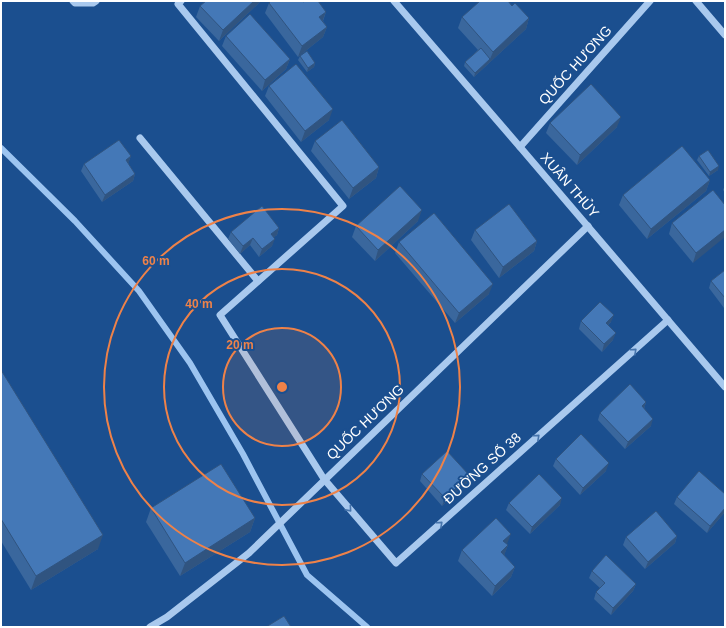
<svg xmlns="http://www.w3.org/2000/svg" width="726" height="628" font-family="Helvetica,sans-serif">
	<rect width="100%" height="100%" fill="#1b4f8f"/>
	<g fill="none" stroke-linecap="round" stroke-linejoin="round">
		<polyline stroke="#9cc4f0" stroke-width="6" points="1,148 75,221 139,291 190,363 243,454 307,575 367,627"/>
		<g stroke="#a9c9ee" stroke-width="7">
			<polyline points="73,1 75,3 93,3 96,1"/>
			<polyline points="181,1 178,4 343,206 220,315 324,479 396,563 668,320"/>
			<polyline points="394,1 520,147 725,387"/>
			<polyline points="696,1 725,35"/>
			<polyline points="140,138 258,281"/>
			<polyline points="520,147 650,1"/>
			<polyline points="150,627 167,617 249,553 588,226"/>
		</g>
	</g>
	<g fill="#3a679d">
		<polygon points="206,1 261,1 219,41 196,17 200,6"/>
		<polygon points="303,2 326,12 323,21 327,27 323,37 298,57 265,13 269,3"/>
		<polygon points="512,6 529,18 526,29 474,77 464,66 465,62 478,50 458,28 462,17"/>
		<polygon points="226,36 290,59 286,69 262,91 222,46"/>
		<polygon points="300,56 315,63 314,67 307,72 298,60"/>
		<polygon points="269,86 329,120 301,142 265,96"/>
		<polygon points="550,123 617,127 577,165 546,133"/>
		<polygon points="315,141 379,167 376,178 349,199 311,151"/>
		<polygon points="131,156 128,163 135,174 133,181 102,202 81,171 84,164"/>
		<polygon points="699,156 718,170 709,176 697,160"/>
		<polygon points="710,180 706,191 647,239 619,205 623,195"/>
		<polygon points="725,185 725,193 723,190"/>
		<polygon points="725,205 693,263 669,234 672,223"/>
		<polygon points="418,221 375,261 352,237 356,226"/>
		<polygon points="279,228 277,235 274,237 272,246 259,257 250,245 240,254 228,239 231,232"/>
		<polygon points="475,230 537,241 534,251 499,278 471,240"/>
		<polygon points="399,242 489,294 455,323 395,253"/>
		<polygon points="725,270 725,307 724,308 709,288 711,281"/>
		<polygon points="581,321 611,322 608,325 613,340 602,352 579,329"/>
		<polygon points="1,370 98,549 31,590 1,541"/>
		<polygon points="646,402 644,409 651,426 625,449 598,420 600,413"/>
		<polygon points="556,459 606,471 580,495 553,466"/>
		<polygon points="422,474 467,483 442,506 420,481"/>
		<polygon points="725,494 725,512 707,533 674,504 677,497"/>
		<polygon points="509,503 560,505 530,534 506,510"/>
		<polygon points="151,508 255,518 250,532 180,576 146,522"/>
		<polygon points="677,536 675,543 645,569 623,545 626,537"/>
		<polygon points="507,544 508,545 504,555 515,567 511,577 492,596 458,561 462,550"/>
		<polygon points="592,571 636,584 633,591 611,615 594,599 596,592 600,588 589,578"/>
	</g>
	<g fill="#305480">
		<polygon points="254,1 261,1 219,41 223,30"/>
		<polygon points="326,12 322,22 319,17"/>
		<polygon points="529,18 526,29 474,77 475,73 490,59 493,52"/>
		<polygon points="327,27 323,37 298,57 302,46"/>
		<polygon points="290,59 286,69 262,91 265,80"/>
		<polygon points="315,63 314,67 307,72 308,68"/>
		<polygon points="333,109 329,120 301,142 305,131"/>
		<polygon points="621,117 617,127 577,165 580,155"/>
		<polygon points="131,156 128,164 126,160"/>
		<polygon points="719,166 718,170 709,176 710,172"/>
		<polygon points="379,167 376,178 349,199 353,188"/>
		<polygon points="135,174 133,181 102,202 105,195"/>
		<polygon points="710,180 706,191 647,239 651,229"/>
		<polygon points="422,210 418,221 375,261 378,250"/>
		<polygon points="279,228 277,235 268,242 271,234"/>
		<polygon points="725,230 725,237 693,263 696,253"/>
		<polygon points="253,238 250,245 240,254 243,246"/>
		<polygon points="275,239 272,246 259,257 262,249"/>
		<polygon points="537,241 534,251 499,278 503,267"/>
		<polygon points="493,284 489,294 455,323 459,313"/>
		<polygon points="614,315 611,322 603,330 606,323"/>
		<polygon points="616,333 613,340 602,352 604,344"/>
		<polygon points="646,402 644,409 642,406"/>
		<polygon points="653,419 651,426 625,449 628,442"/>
		<polygon points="609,463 606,471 580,495 583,488"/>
		<polygon points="470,476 467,483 442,506 445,498"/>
		<polygon points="562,498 560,505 530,534 532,527"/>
		<polygon points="725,508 725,512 707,533 710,526"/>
		<polygon points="255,518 250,532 180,576 185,563"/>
		<polygon points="511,534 507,544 503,541"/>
		<polygon points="103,535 98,549 31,590 36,576"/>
		<polygon points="677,536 675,543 645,569 648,562"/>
		<polygon points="508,545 504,556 501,552"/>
		<polygon points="515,567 511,577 492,596 495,586"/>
		<polygon points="636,584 633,591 611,615 613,608"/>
	</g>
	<g fill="#4478b7" stroke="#305480">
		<polygon points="206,1 254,1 223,30 200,6"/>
		<polygon points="271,1 302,1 303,2 305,1 318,1 326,12 319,17 327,27 302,46 269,3"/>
		<polygon points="480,1 508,1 512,6 515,3 529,18 493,52 462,17"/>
		<polygon points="250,14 290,59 265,80 226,36"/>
		<polygon points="481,48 490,59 475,73 465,62"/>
		<polygon points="307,51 315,63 308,68 300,56"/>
		<polygon points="296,64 333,109 305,131 269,86"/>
		<polygon points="591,84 621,117 580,155 550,123"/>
		<polygon points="342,120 379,167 353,188 315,141"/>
		<polygon points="119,140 131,156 126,160 135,174 105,195 84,164"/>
		<polygon points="682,146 710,180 651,229 623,195"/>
		<polygon points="708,150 719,166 710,172 699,156"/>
		<polygon points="400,186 422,210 378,250 356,226"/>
		<polygon points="713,190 725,205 725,230 696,253 672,223"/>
		<polygon points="509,204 537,241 503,267 475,230"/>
		<polygon points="262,206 279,228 271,234 275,239 262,249 253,238 243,246 231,232"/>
		<polygon points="434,213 493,284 459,313 399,242"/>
		<polygon points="725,270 725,298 711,281"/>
		<polygon points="600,302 614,315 606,323 616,333 604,344 581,321"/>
		<polygon points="1,370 103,535 36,576 1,519"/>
		<polygon points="630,384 646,402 642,406 653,419 628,442 600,413"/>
		<polygon points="581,434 609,463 583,488 556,459"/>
		<polygon points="447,451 470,476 445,498 422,474"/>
		<polygon points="221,464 255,518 185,563 151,508"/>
		<polygon points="699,471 725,494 725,508 710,526 677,497"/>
		<polygon points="539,474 562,498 532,527 509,503"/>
		<polygon points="656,511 677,536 648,562 626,537"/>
		<polygon points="496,518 511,534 503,541 508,545 501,552 515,567 495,586 462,550"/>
		<polygon points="606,555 636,584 613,608 596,592 605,583 592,571"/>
		<polygon points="284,616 291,627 266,627"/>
	</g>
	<defs><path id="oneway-chevron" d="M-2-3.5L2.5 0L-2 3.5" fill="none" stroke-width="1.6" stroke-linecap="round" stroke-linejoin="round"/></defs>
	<g stroke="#4674ac">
		<use href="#oneway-chevron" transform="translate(634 351) rotate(-42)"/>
		<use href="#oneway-chevron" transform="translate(537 437) rotate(-42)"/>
		<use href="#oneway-chevron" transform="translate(349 509) rotate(49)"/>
		<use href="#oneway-chevron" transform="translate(440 524) rotate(-42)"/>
	</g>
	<circle cx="282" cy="387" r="59" fill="#ee8249" fill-opacity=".12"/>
	<g fill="none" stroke="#ee8249" stroke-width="2">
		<circle cx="282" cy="387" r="59"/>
		<circle cx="282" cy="387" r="118"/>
		<circle cx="282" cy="387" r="178"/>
	</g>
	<g text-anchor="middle" stroke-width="4" stroke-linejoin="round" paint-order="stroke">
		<g font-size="14" fill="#fff" stroke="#1b4f8f">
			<text transform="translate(575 65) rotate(-48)" y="5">QUỐC HƯƠNG</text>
			<text transform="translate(570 185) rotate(49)" y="5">XUÂN THỦY</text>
			<text transform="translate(365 422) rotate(-44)" y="5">QUỐC HƯƠNG</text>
			<text transform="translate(482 468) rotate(-42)" y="5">ĐƯỜNG SỐ 38</text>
		</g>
	</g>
	<circle cx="282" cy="387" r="6" fill="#ee8249" stroke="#1b4f8f" stroke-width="2"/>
	<g font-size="12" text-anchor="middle" font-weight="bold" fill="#ee8249" stroke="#1b4f8f" stroke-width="4" stroke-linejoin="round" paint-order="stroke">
		<text x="156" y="265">60 m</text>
		<text x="199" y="308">40 m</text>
		<text x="240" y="349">20 m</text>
	</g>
	<rect width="726" height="628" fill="none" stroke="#ffffff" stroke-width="4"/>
</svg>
